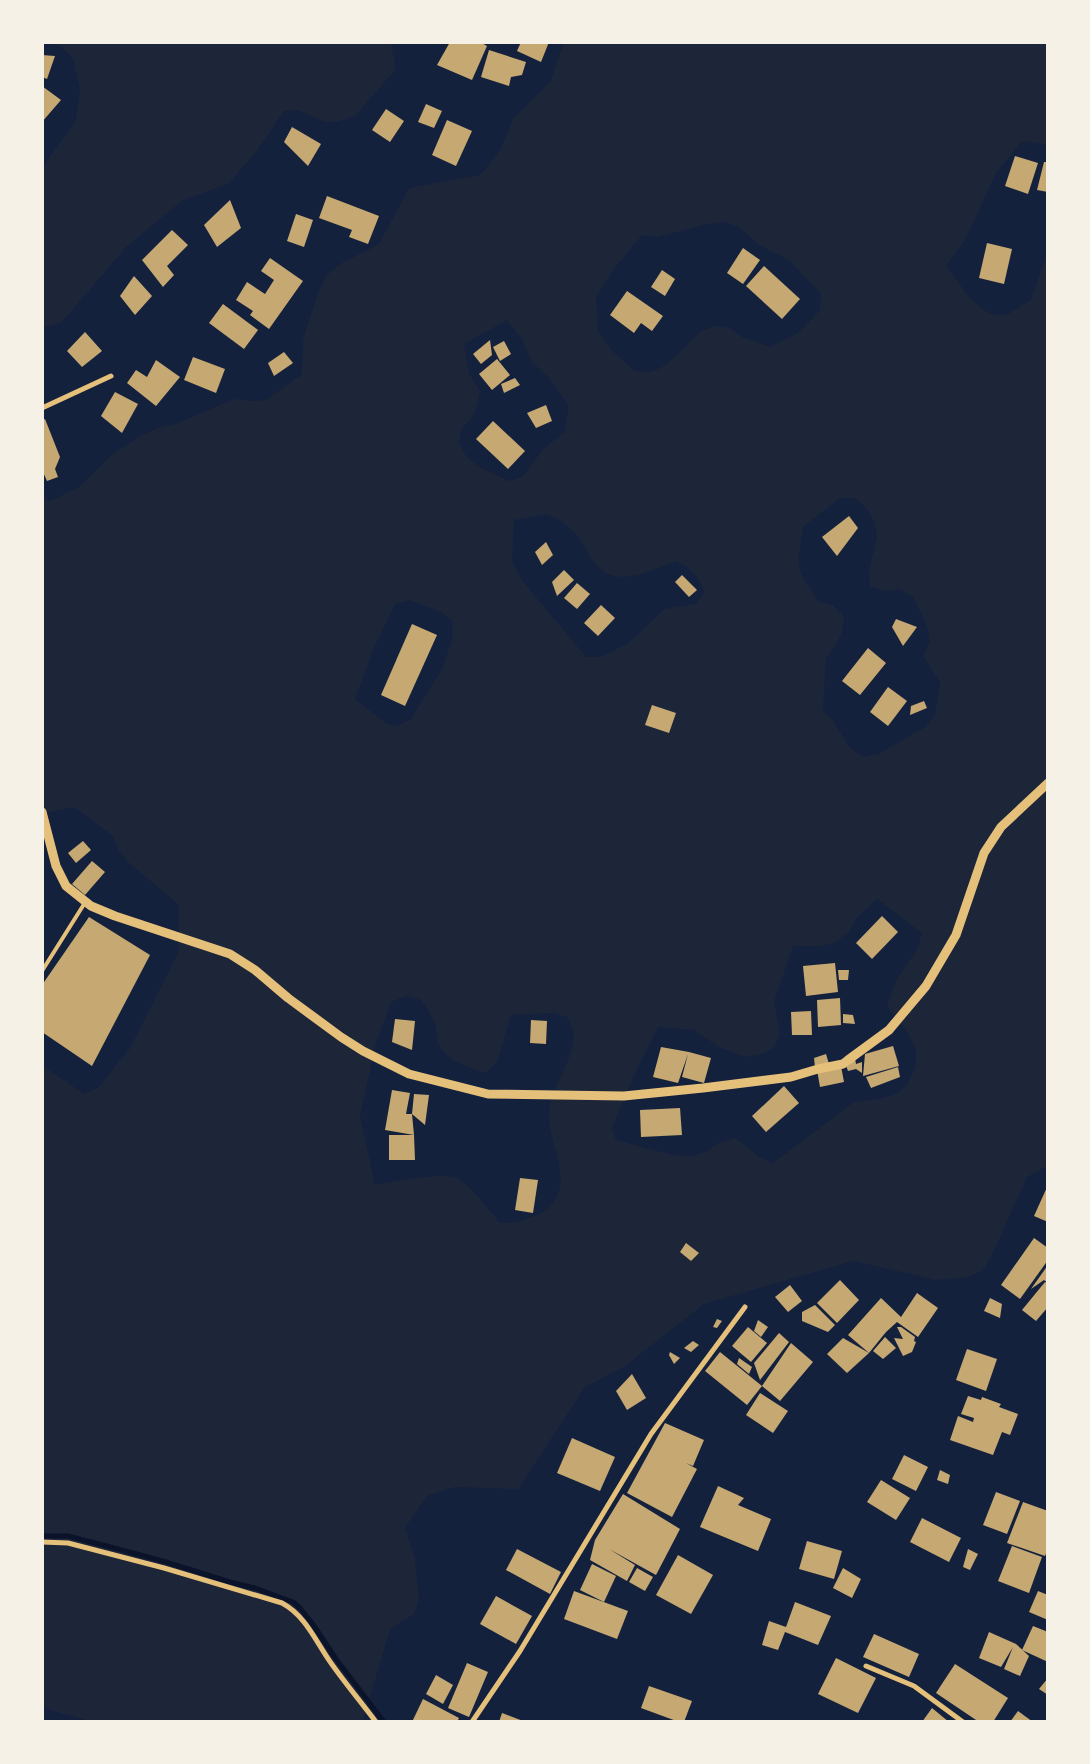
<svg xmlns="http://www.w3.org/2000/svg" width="1090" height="1764" font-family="Lato,sans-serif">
	<rect width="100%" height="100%" fill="#14213d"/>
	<g fill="#1d2539" fill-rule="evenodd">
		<polygon points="56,43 391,43 396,69 355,116 339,121 325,122 298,110 284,111 256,152 228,184 183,200 126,247 61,323 43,328 43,166 68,132 76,119 80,89 73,59 63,48"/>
		<path d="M 564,43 L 1047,43 L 1047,145 L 1022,141 L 996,173 L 965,240 L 946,265 C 959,282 978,318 1003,315 C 1012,314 1023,304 1031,300 L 1046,257 L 1047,246 L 1047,1166 L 1027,1177 L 991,1257 L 982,1271 L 968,1277 L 937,1280 L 853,1261 L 704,1304 L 625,1366 L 585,1387 L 518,1489 L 455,1487 L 427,1496 L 405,1528 L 415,1558 L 419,1600 L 414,1614 L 390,1629 L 363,1721 L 90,1721 L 43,1708 L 42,1065 L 84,1094 L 98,1088 L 130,1048 L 179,951 L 178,904 L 129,863 L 119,851 L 113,836 L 74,807 L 45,813 L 43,812 L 43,497 L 50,501 L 79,487 L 113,454 L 142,435 L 161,427 L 176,424 L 234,399 L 250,401 L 266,400 L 302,374 L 303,341 L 307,326 L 318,293 L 327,275 L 340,264 L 379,244 L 409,188 L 480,175 L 500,150 L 513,119 L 550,82 ZM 723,222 L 737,226 L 761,246 L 789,260 L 821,294 L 820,310 L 809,322 L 798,333 L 770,347 L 742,337 L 730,328 L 714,326 L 700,332 L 666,365 L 651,372 L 635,371 L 612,351 L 598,331 L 596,297 L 614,269 L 642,235 L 658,237 L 707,224 ZM 507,320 L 522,339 L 532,362 L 549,378 L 569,406 L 564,433 L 543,449 L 524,475 L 517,479 L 509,481 L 479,467 L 466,456 L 459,442 L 461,429 C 476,416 476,410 480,391 L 469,374 L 464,344 ZM 840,498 L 855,498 L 867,509 L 875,523 L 877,537 L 869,570 L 870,586 L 885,591 L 900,589 L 913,597 L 927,626 L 930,642 L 923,656 L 940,682 L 935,715 L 925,727 L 879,754 L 864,757 L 850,748 L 833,721 L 823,710 L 826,658 L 836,645 L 842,632 L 844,617 L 833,605 L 818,601 L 801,574 L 798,560 L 803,527 ZM 547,514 C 558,519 567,524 575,533 C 592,555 597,582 632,576 C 647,574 662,566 676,561 C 692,568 699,577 705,593 L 695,604 L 664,609 L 629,643 L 601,657 L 586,657 L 522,580 L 512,561 L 514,520 ZM 410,600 L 441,612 L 452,621 L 453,636 L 443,667 L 411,719 L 397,726 L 387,724 L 355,699 L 374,648 L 395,604 ZM 877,899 L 922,933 L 917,950 L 897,978 L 887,1006 C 896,1019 910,1032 915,1048 C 919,1061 911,1085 899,1092 C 886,1099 868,1101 854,1102 L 773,1163 L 759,1157 L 735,1138 L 718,1143 L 706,1152 L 691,1156 L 673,1155 L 616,1140 L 612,1129 L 634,1075 L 658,1027 L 694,1030 L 719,1047 L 746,1057 L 762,1054 L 775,1047 L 780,1033 L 774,1002 L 793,946 L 822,946 L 836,942 L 849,931 L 857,918 ZM 406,996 L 421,1000 C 427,1008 433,1017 436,1027 C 437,1032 436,1038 438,1043 C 446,1062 469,1067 486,1073 L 497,1062 L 511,1015 L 553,1013 L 567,1017 C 569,1021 572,1027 573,1031 C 577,1051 555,1084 550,1104 C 542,1137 576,1174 552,1204 C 547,1210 544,1212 537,1215 C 522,1221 516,1223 500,1223 C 492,1213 468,1183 457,1178 C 441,1172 393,1182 375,1185 L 360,1116 L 376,1043 L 391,1002 Z"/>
	</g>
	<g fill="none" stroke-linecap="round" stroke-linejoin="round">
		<polyline stroke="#0b132b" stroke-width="5" points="42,1536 68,1536 118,1549 166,1562 230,1582 255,1588 293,1602 300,1608 312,1623 336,1659 384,1722"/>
	</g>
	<g fill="#c6a872">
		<polygon points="450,42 480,42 487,46 472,80 437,65"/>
		<polygon points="521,42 549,42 541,62 517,51"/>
		<polygon points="489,50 526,62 522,75 511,77 509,86 481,77"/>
		<polygon points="42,55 55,56 47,79 42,77"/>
		<polygon points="42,86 61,100 42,122"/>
		<polygon points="426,104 442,111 434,128 418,122"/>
		<polygon points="386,109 404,121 390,142 372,130"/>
		<polygon points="447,120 472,131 456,166 432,155"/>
		<polygon points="292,127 321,144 308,166 284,142"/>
		<polygon points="1015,156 1038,163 1028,194 1005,186"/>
		<polygon points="1044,162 1048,162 1048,192 1037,190"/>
		<polygon points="327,196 379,216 368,244 349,237 352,230 319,218"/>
		<polygon points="230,200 241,228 217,247 204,225"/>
		<polygon points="296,214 313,220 304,247 287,241"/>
		<polygon points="172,230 188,245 167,266 174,275 163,287 142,260"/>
		<polygon points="987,243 1012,249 1004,284 979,278"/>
		<polygon points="743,248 760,260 743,284 727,273"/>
		<polygon points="270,258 303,281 269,329 250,315 253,311 236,300 247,282 265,294 274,280 261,271"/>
		<polygon points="764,266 800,299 782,319 746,286"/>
		<polygon points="662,270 675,279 665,296 651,287"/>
		<polygon points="134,276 152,296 135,315 120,296"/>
		<polygon points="627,291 663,316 652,331 641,323 634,333 610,315"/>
		<polygon points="223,304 258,330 244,349 209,323"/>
		<polygon points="85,332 102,351 82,367 67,351"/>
		<polygon points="490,340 492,355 481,364 473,354"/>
		<polygon points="504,341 511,354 500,361 493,347"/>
		<polygon points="284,352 293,363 274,376 268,363"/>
		<polygon points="193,357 225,369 216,393 184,380"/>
		<polygon points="497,359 510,375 492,390 479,374"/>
		<polygon points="156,360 180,377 156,406 127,383 136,370 147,377"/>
		<polygon points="515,378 520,385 504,393 501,384"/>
		<polygon points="115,392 138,404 122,433 101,416"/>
		<polygon points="546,405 552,421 536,428 527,413"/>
		<polygon points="45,419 60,457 55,469 58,477 47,481 42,470 42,420"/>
		<polygon points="493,421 525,451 508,469 476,439"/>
		<polygon points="849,516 858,528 837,556 822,537"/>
		<polygon points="546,542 553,555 542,565 535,552"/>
		<polygon points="564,570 574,580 557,596 552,582"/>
		<polygon points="682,575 697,590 689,597 675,582"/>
		<polygon points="577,583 590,594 577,609 564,598"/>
		<polygon points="601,605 615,618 598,636 584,623"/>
		<polygon points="896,619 917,627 903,646 892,627"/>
		<polygon points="412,624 437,635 405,706 381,695"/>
		<polygon points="868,648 886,663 860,695 842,681"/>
		<polygon points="888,687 907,701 888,726 870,712"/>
		<polygon points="924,701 927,708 910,715 911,706"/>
		<polygon points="652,705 676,713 669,733 645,725"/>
		<polygon points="83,841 91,850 76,863 68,853"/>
		<polygon points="92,861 105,872 85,895 72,884"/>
		<polygon points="882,916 898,932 872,959 856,943"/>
		<polygon points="89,917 150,955 92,1066 42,1032 42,985"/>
		<polygon points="835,963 838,992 806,996 803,966"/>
		<polygon points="838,970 849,970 848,980 839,980"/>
		<polygon points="840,998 841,1025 818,1027 817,1000"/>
		<polygon points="811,1011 812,1035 792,1035 791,1012"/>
		<polygon points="843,1014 853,1015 855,1024 843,1023"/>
		<polygon points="395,1019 415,1021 412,1050 392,1042"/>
		<polygon points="531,1020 547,1021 546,1044 530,1043"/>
		<polygon points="893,1046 899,1066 863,1076 865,1054"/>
		<polygon points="661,1047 689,1052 711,1058 704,1083 682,1077 688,1054 678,1083 653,1077"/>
		<polygon points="826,1054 829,1064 815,1067 814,1058"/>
		<polygon points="855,1058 856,1064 862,1062 862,1073 856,1069 848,1071 845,1063"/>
		<polygon points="841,1066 844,1082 820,1087 817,1070"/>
		<polygon points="898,1067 900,1077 871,1088 866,1077"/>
		<polygon points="784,1086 799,1103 766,1132 752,1116"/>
		<polygon points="392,1090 410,1093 406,1114 412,1114 414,1094 429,1095 425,1125 412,1114 414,1135 385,1130"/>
		<polygon points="680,1108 682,1135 641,1137 640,1110"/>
		<polygon points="389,1135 414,1135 415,1160 389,1160"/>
		<polygon points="520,1178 538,1180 533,1213 515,1210"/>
		<polygon points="1048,1185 1048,1222 1034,1216"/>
		<polygon points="1034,1238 1048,1248 1048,1260 1020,1299 1001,1285"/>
		<polygon points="686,1243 699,1253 691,1261 680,1252"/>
		<polygon points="1048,1265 1048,1283 1044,1280 1031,1289"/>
		<polygon points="840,1280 859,1300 837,1323 817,1303"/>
		<polygon points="1045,1282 1048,1284 1048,1307 1036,1321 1022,1310"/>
		<polygon points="790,1285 802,1301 788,1312 775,1297"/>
		<polygon points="917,1293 938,1308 918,1337 897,1322 886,1332 869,1353 848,1335 881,1298 901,1317"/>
		<polygon points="990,1298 1002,1304 1000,1318 984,1311"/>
		<polygon points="815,1305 835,1325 828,1332 802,1321 802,1312"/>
		<polygon points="717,1319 722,1321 717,1328 713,1327"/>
		<polygon points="758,1320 768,1327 761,1337 754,1331"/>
		<polygon points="748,1327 767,1343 751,1362 732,1346"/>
		<polygon points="897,1327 901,1327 915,1337 914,1341 916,1342 912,1352 903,1356 894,1338 903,1339"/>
		<polygon points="779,1333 789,1342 760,1380 754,1363"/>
		<polygon points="885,1337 896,1348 883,1359 873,1351"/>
		<polygon points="843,1338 869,1353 847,1373 827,1354"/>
		<polygon points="693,1341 699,1345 691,1352 684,1348"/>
		<polygon points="791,1343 813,1362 780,1401 762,1386"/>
		<polygon points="967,1349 997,1359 986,1391 956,1380"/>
		<polygon points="670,1352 680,1358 674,1364 669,1355"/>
		<polygon points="720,1352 762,1386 747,1405 705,1371"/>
		<polygon points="739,1358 752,1367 749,1374 737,1364"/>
		<polygon points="632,1374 646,1398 627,1410 616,1391"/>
		<polygon points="760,1393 788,1411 773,1433 746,1415"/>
		<polygon points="968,1396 981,1400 982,1397 1001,1404 999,1407 1018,1414 1010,1435 1002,1432 993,1455 950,1440 958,1416 973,1422 974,1418 961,1414"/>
		<polygon points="665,1423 704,1440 693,1466 686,1463 697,1469 672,1517 627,1493"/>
		<polygon points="572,1438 615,1457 600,1491 557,1473"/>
		<polygon points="904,1455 928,1467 916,1491 892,1479"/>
		<polygon points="940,1470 950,1475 948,1484 937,1480"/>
		<polygon points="881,1480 910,1498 896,1520 867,1502"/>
		<polygon points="718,1486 744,1498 738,1505 771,1519 758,1551 700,1527"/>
		<polygon points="996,1492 1020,1501 1007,1534 983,1525"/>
		<polygon points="623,1494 680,1529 656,1575 609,1549 635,1565 627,1581 590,1560 595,1540"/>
		<polygon points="1023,1502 1048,1511 1048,1549 1045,1556 1007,1543"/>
		<polygon points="922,1518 961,1538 949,1562 910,1542"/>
		<polygon points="807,1541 842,1551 834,1579 799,1569"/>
		<polygon points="1012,1546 1042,1557 1029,1593 998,1581"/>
		<polygon points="517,1549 561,1572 550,1594 506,1570"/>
		<polygon points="968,1549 978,1554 970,1570 963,1567"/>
		<polygon points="678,1555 713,1575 691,1614 656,1595"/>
		<polygon points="592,1564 616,1576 604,1602 580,1590"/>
		<polygon points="637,1568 653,1577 645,1591 629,1582"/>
		<polygon points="843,1568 861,1579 852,1598 833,1588"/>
		<polygon points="574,1591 628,1611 617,1639 564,1619"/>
		<polygon points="1038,1591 1048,1595 1048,1620 1029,1612"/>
		<polygon points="496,1596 532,1616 516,1644 480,1624"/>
		<polygon points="795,1602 831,1616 818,1645 785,1632 778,1650 762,1645 769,1621 786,1627"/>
		<polygon points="1033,1626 1048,1632 1048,1662 1022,1650"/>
		<polygon points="989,1632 1016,1644 1029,1656 1020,1676 1004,1669 1013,1647 1001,1667 979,1658"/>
		<polygon points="874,1634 919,1654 909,1677 863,1657"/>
		<polygon points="836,1658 876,1678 858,1713 818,1694"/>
		<polygon points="467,1663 488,1672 469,1717 448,1708"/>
		<polygon points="955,1664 1008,1698 993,1722 979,1722 936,1693"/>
		<polygon points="436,1675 453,1685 443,1704 426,1694"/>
		<polygon points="1048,1678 1048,1695 1039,1689"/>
		<polygon points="649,1686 692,1701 684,1722 679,1722 641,1708"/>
		<polygon points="423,1699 459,1718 457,1722 412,1722"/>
		<polygon points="932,1708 949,1722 922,1722"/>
		<polygon points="1018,1711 1033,1722 1010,1722"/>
		<polygon points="502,1713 523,1721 523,1722 499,1722"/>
	</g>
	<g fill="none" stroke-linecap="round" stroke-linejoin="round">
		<polyline stroke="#e5c07b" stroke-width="4" points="42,971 86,901"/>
		<g stroke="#e5c07b" stroke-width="5">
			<polyline points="42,408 111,376"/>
			<path d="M 42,1542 L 68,1543 L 164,1568 L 282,1603 C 306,1616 316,1642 331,1663 C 345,1683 361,1702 376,1722"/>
			<polyline points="866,1666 914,1686 963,1722"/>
			<polyline points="472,1722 520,1651 651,1434 745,1307"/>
		</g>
		<polyline stroke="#e5c07b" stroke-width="9" points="42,812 56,866 66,886 91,906 115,916 230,954 255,970 288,998 341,1037 363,1051 409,1074 488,1094 624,1096 703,1088 791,1077 818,1069 843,1064 848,1060 889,1030 926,986 956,935 984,853 1001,827 1048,783"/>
	</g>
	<rect width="1090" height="1764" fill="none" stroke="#f6f1e7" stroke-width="88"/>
</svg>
